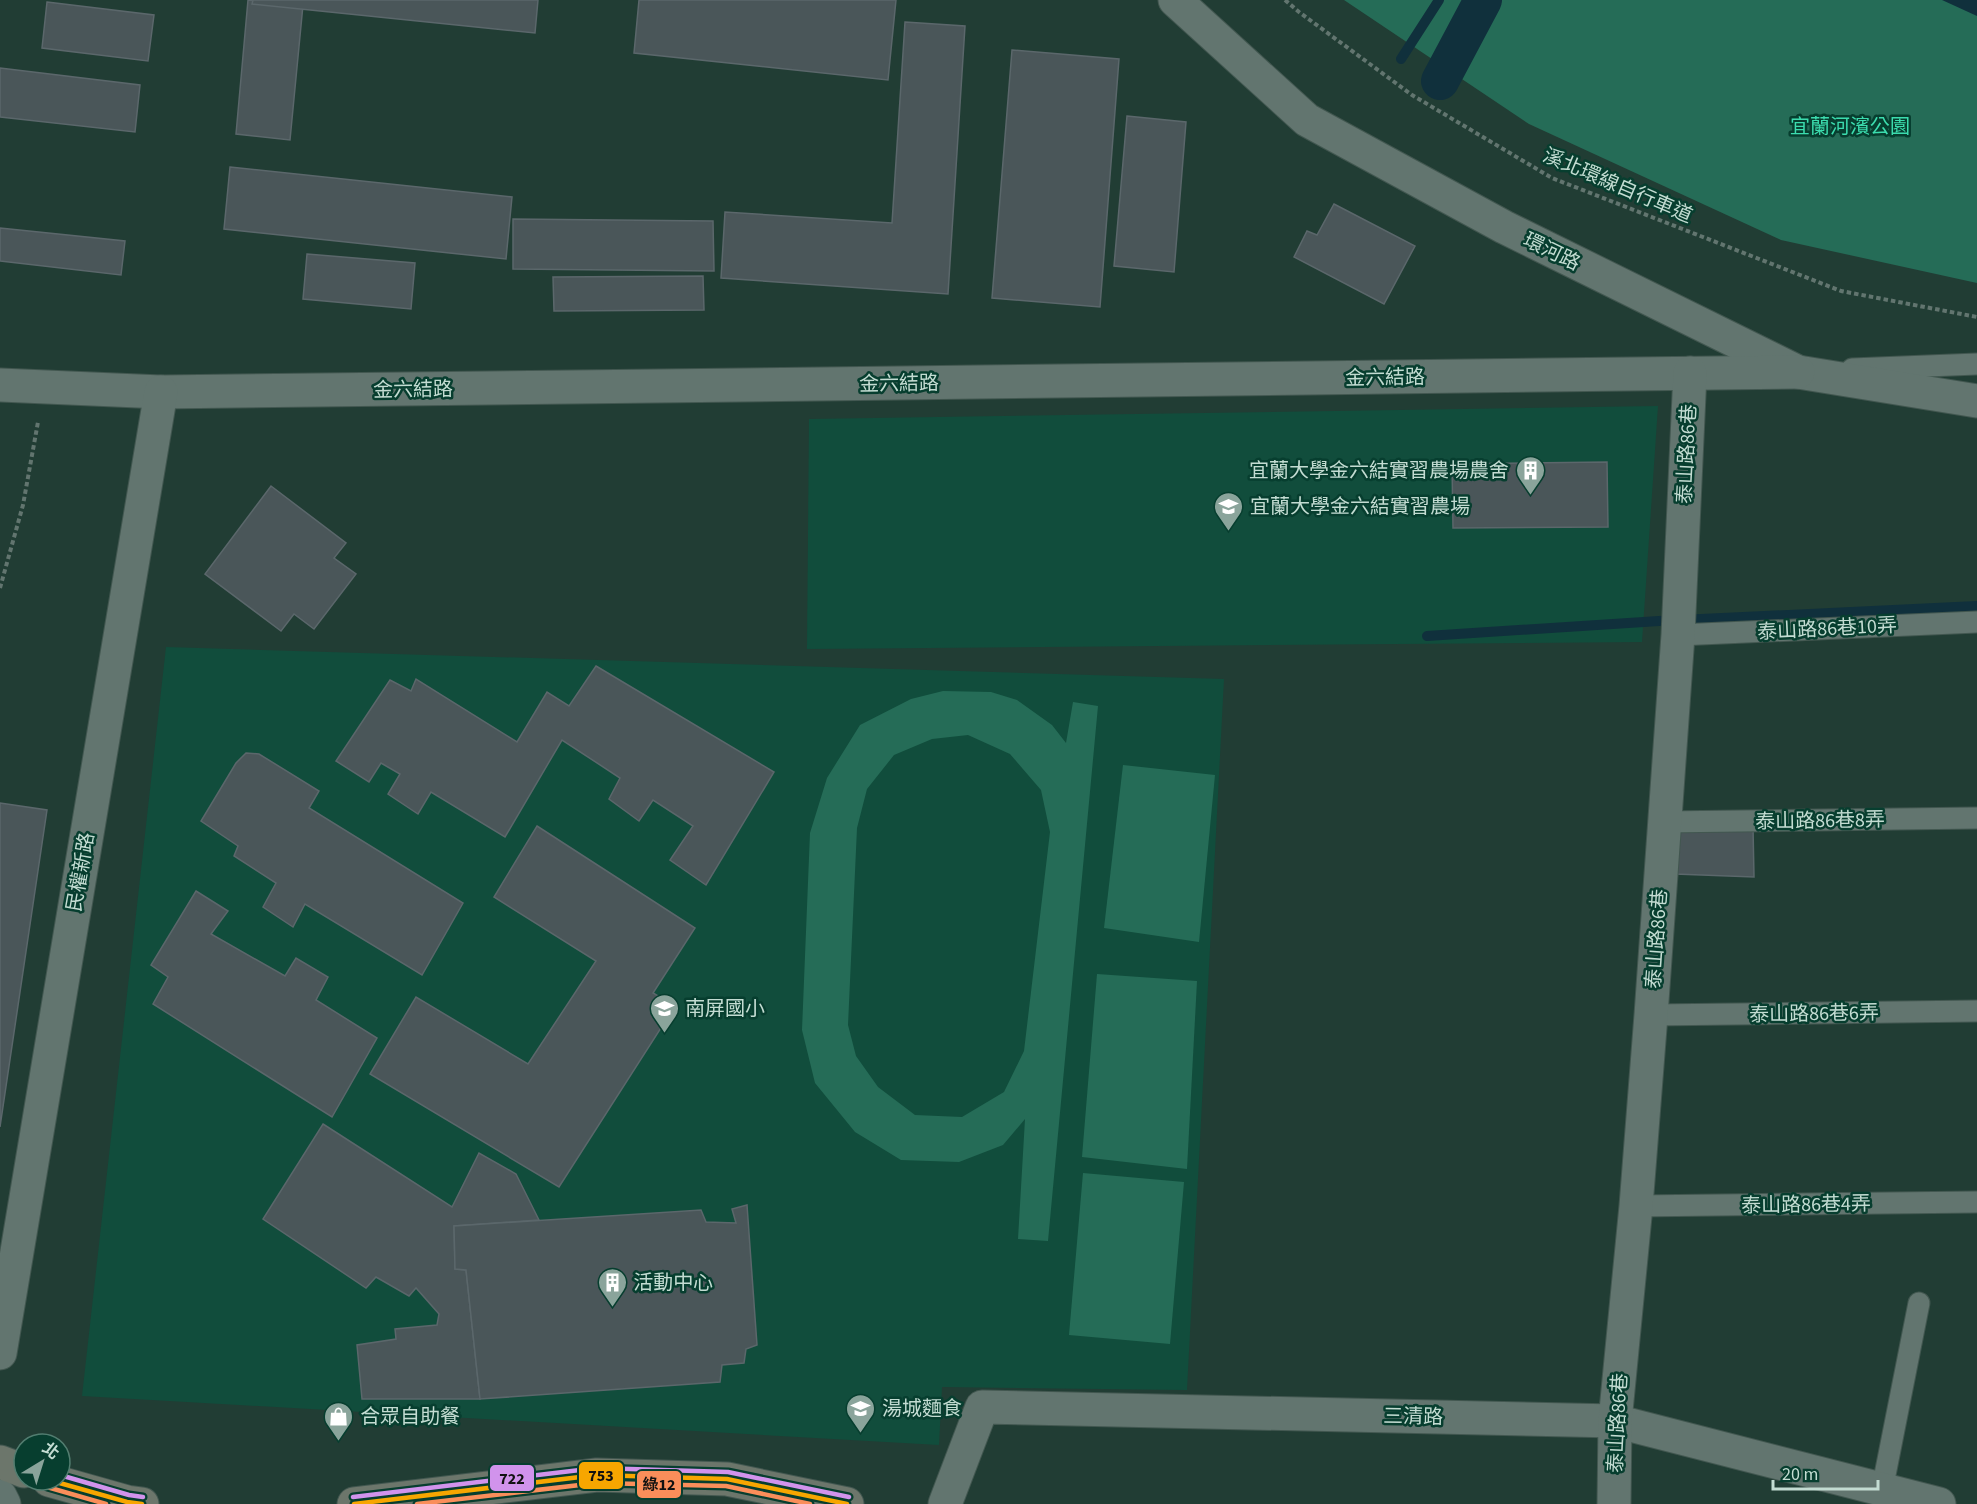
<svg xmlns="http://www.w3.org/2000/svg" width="1977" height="1504" font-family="'Source Sans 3','Noto Sans TC',sans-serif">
	<rect width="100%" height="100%" fill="#213d34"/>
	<g fill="#114d3c">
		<polygon points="1658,406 1642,642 807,649 809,419"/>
		<polygon points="166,647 1224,679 1187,1390 942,1387 939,1445 82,1396"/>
	</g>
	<g fill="#256c57" fill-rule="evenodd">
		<polygon points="1344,0 1977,0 1977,283 1781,240 1529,124"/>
		<path d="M 943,691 L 991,692 L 1017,700 L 1052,725 L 1066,743 L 1073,702 L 1098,706 L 1048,1241 L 1018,1239 L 1025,1119 L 1003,1145 L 959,1162 L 901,1160 L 855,1132 L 815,1083 L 802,1030 L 810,833 L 827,778 L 860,725 L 911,699 ZM 968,735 L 1010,754 L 1041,790 L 1050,832 L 1024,1051 L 1004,1092 L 962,1117 L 915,1115 L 878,1087 L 856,1056 L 848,1025 L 857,828 L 867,789 L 894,755 L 932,739 Z"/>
		<polygon points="1123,765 1215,775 1199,942 1104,928"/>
		<polygon points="1097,974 1197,981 1187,1169 1082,1157"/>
		<polygon points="1083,1173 1184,1182 1170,1344 1069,1335"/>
	</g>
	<polygon fill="#10303c" points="1942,0 1977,0 1977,16"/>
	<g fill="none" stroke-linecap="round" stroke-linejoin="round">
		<g stroke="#10303c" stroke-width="10">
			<polyline points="1401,59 1439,0"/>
			<polyline points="1427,636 1659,621 1977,606"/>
		</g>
		<polyline stroke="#10303c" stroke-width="38" points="1440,81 1483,0"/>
	</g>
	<g fill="#4a5659" stroke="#5b676b" stroke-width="1.5">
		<polygon points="248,0 303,5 290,140 236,134"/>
		<polygon points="253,0 538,0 535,33 252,4"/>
		<polygon points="639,0 896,0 888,80 634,53"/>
		<polygon points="47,2 154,15 148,61 42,48"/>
		<polygon points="905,22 965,26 948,294 721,278 725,212 892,223"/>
		<polygon points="1012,50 1119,59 1100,307 992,298"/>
		<polygon points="0,68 140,85 135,132 0,117"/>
		<polygon points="1127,116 1186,122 1174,272 1114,266"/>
		<polygon points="230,167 512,197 506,259 224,229"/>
		<polygon points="1334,204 1415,246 1384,304 1294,257 1307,231 1317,235"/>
		<polygon points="513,219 713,221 714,271 513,269"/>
		<polygon points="0,228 125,241 121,275 0,261"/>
		<polygon points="307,254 415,263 411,309 303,299"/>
		<polygon points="703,276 704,310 554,311 553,277"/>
		<polygon points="1607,462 1608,527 1453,528 1452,464"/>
		<polygon points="271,486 346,543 334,558 356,574 314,629 294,614 281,631 205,574"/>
		<polygon points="596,666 774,772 706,885 670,860 693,826 653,800 639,821 609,799 620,778 562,740 505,837 431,792 418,814 388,794 400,774 381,763 369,782 336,761 390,680 411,691 416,679 517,742 547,692 569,706"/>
		<polygon points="246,753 259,754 319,791 309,808 463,903 422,975 305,904 293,927 263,907 276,883 234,856 238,846 201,821 236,763"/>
		<polygon points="0,803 47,810 0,1127"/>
		<polygon points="537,826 695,928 653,993 675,1006 559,1187 370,1074 416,997 528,1064 596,961 494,897"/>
		<polygon points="1753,827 1754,877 1675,874 1674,831"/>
		<polygon points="196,891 228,911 211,934 285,976 296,958 328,977 316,1000 377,1038 332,1117 153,1004 168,977 151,965"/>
		<polygon points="323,1124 452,1207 479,1153 516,1174 539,1220 454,1226 455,1269 466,1270 480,1399 362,1399 357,1345 396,1339 395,1329 437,1325 439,1314 416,1288 409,1296 376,1277 366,1288 263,1219"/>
		<polygon points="747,1205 757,1345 746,1349 744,1363 722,1365 720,1382 480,1399 466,1270 455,1269 454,1226 701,1210 706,1222 736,1223 732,1209"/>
	</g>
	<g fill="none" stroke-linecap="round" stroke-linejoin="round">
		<defs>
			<g id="service">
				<polyline points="1852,369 1977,364"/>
				<polyline points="1678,635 1977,622"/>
				<polyline points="1663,822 1977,818"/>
				<polyline points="1651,1015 1977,1011"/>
				<polyline points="1636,1206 1977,1202"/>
				<polyline points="1882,1490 1919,1303"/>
			</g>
			<g id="minor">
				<polyline points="1175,0 1307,120 1504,227 1798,372 1977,401"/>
				<polyline points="0,385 161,392 1798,372"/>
				<polyline points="0,1353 161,392"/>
				<polyline points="0,1496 4,1504"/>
				<polyline points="945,1504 982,1407 1615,1421 1939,1504"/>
				<polyline points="1614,1504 1615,1421 1636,1206 1651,1015 1678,635 1690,373"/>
			</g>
			<g id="primary">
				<polyline points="0,1462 24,1471"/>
				<polyline points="49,1480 127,1502 142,1504"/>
				<polyline points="354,1504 597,1475 727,1479 847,1504"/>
			</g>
		</defs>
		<use href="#service" stroke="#425750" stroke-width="23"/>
		<use href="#minor" stroke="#425750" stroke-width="35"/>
		<use href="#primary" stroke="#425750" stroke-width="35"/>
		<g stroke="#62756f" stroke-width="4" stroke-dasharray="4.5 3" stroke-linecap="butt">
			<polyline points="1285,0 1299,12 1412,95 1552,178 1841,291 1977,317"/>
			<polyline points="0,588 23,505 38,422"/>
		</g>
		<use href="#service" stroke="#62756f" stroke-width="21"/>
		<use href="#minor" stroke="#62756f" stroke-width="33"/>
		<use href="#primary" stroke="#6c766b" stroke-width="33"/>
		<defs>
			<g id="bus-1">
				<polyline points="49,1480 127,1502 142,1504"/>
				<polyline points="354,1504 597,1475 727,1479 847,1504"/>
			</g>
			<g id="bus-2">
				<polyline points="47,1487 106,1504"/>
				<polyline points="417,1504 597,1483 726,1486 810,1504"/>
			</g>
			<g id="bus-3">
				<polyline points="60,1475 129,1495 143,1497"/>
				<polyline points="353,1497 597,1468 728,1472 849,1497"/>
			</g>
		</defs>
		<use href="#bus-1" stroke="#073e2f" stroke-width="9"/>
		<use href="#bus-2" stroke="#073e2f" stroke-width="9"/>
		<use href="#bus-3" stroke="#073e2f" stroke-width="9"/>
		<use href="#bus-1" stroke="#f7a600" stroke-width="4.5"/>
		<use href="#bus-2" stroke="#fa8e5a" stroke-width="4.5"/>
		<use href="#bus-3" stroke="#d193ec" stroke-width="4.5"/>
	</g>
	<defs>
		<symbol id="building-pin" viewBox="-11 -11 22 30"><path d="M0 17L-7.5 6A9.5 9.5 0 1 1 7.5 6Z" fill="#8aa49b" stroke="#073e2f"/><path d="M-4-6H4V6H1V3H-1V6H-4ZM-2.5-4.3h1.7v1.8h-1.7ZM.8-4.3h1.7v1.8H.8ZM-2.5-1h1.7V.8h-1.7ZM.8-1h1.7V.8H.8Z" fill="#fff"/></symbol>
		<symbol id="university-pin" viewBox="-11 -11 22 30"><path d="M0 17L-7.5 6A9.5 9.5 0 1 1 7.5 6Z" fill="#8aa49b" stroke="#073e2f"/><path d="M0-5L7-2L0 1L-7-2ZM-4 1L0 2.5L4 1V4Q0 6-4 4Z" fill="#fff"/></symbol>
		<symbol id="school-pin" viewBox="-11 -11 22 30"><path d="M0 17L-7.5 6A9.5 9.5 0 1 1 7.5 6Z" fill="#8aa49b" stroke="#073e2f"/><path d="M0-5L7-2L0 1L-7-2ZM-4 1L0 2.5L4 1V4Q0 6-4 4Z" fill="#fff"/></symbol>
		<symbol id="shop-pin" viewBox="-11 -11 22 30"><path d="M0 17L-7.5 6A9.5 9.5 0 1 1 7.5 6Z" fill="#8aa49b" stroke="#073e2f"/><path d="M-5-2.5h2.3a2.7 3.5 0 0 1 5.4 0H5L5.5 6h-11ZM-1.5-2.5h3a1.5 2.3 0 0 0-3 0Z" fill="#fff"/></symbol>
	</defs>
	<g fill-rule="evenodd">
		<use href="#building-pin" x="1514" y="454" width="33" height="45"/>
		<use href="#university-pin" x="1212" y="490" width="33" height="45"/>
		<use href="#school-pin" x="648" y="992" width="33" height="45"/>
		<use href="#building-pin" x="596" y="1266" width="33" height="45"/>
		<use href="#school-pin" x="844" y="1392" width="33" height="45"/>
		<use href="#shop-pin" x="322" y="1400" width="33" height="45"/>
	</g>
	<g text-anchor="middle" stroke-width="5" stroke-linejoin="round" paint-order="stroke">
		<g font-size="20" fill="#3cdcae" stroke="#073e2f">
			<text x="1850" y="133">宜蘭河濱公園</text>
		</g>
		<g font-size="20" fill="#c3dcd2" stroke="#073e2f">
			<text transform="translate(1618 185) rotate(23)" y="7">溪北環線自行車道</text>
			<text transform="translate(1552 251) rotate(26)" y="7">環河路</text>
			<text transform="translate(1385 377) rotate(-1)" y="7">金六結路</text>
			<text transform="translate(899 383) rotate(-1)" y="7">金六結路</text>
			<text transform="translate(413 389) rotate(-1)" y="7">金六結路</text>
			<text transform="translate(1686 454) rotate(-87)" y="7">泰山路86巷</text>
			<text transform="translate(1827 628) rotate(-3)" y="7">泰山路86巷10弄</text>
			<text transform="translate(1820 820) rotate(-1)" y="7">泰山路86巷8弄</text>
			<text transform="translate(80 872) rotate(-80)" y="7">民權新路</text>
			<text transform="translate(1656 939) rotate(-86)" y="7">泰山路86巷</text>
			<text transform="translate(1814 1013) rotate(-1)" y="7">泰山路86巷6弄</text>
			<text transform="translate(1806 1204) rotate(-1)" y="7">泰山路86巷4弄</text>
			<text transform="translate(1413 1416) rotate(1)" y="7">三清路</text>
			<text transform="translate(1617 1423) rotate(-87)" y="7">泰山路86巷</text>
		</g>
		<g font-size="20" fill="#c3dcd2" stroke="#073e2f" text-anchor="start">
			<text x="1509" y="477" text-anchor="end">宜蘭大學金六結實習農場農舍</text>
			<text x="1250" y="513">宜蘭大學金六結實習農場</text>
			<text x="685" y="1015">南屏國小</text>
			<text x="633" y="1289">活動中心</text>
			<text x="882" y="1415">湯城麵食</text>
			<text x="360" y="1423">合眾自助餐</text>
		</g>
	</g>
	<g stroke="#073e2f" stroke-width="2">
		<rect x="578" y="1461" width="46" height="29" rx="6" fill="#f7a600"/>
		<rect x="489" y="1464" width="46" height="28" rx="6" fill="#d193ec"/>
		<rect x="636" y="1470" width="46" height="29" rx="6" fill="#fa8e5a"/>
	</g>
	<g font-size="16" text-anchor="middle" font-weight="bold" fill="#111">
		<text x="601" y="1481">753</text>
		<text x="512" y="1484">722</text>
		<text x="659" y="1490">綠12</text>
	</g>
	<g transform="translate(42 1462) rotate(38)"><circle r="28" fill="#073e2f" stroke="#527d70" stroke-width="1.5"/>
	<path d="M0-4.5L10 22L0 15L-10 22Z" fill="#8aa49b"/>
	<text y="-9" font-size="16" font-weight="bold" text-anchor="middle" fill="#c3dcd2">北</text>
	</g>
	<path d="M1773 1480v9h105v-9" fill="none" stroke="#c3dcd2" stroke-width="3"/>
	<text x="1782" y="1480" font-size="18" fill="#c3dcd2" stroke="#073e2f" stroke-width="4.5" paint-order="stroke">20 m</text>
</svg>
